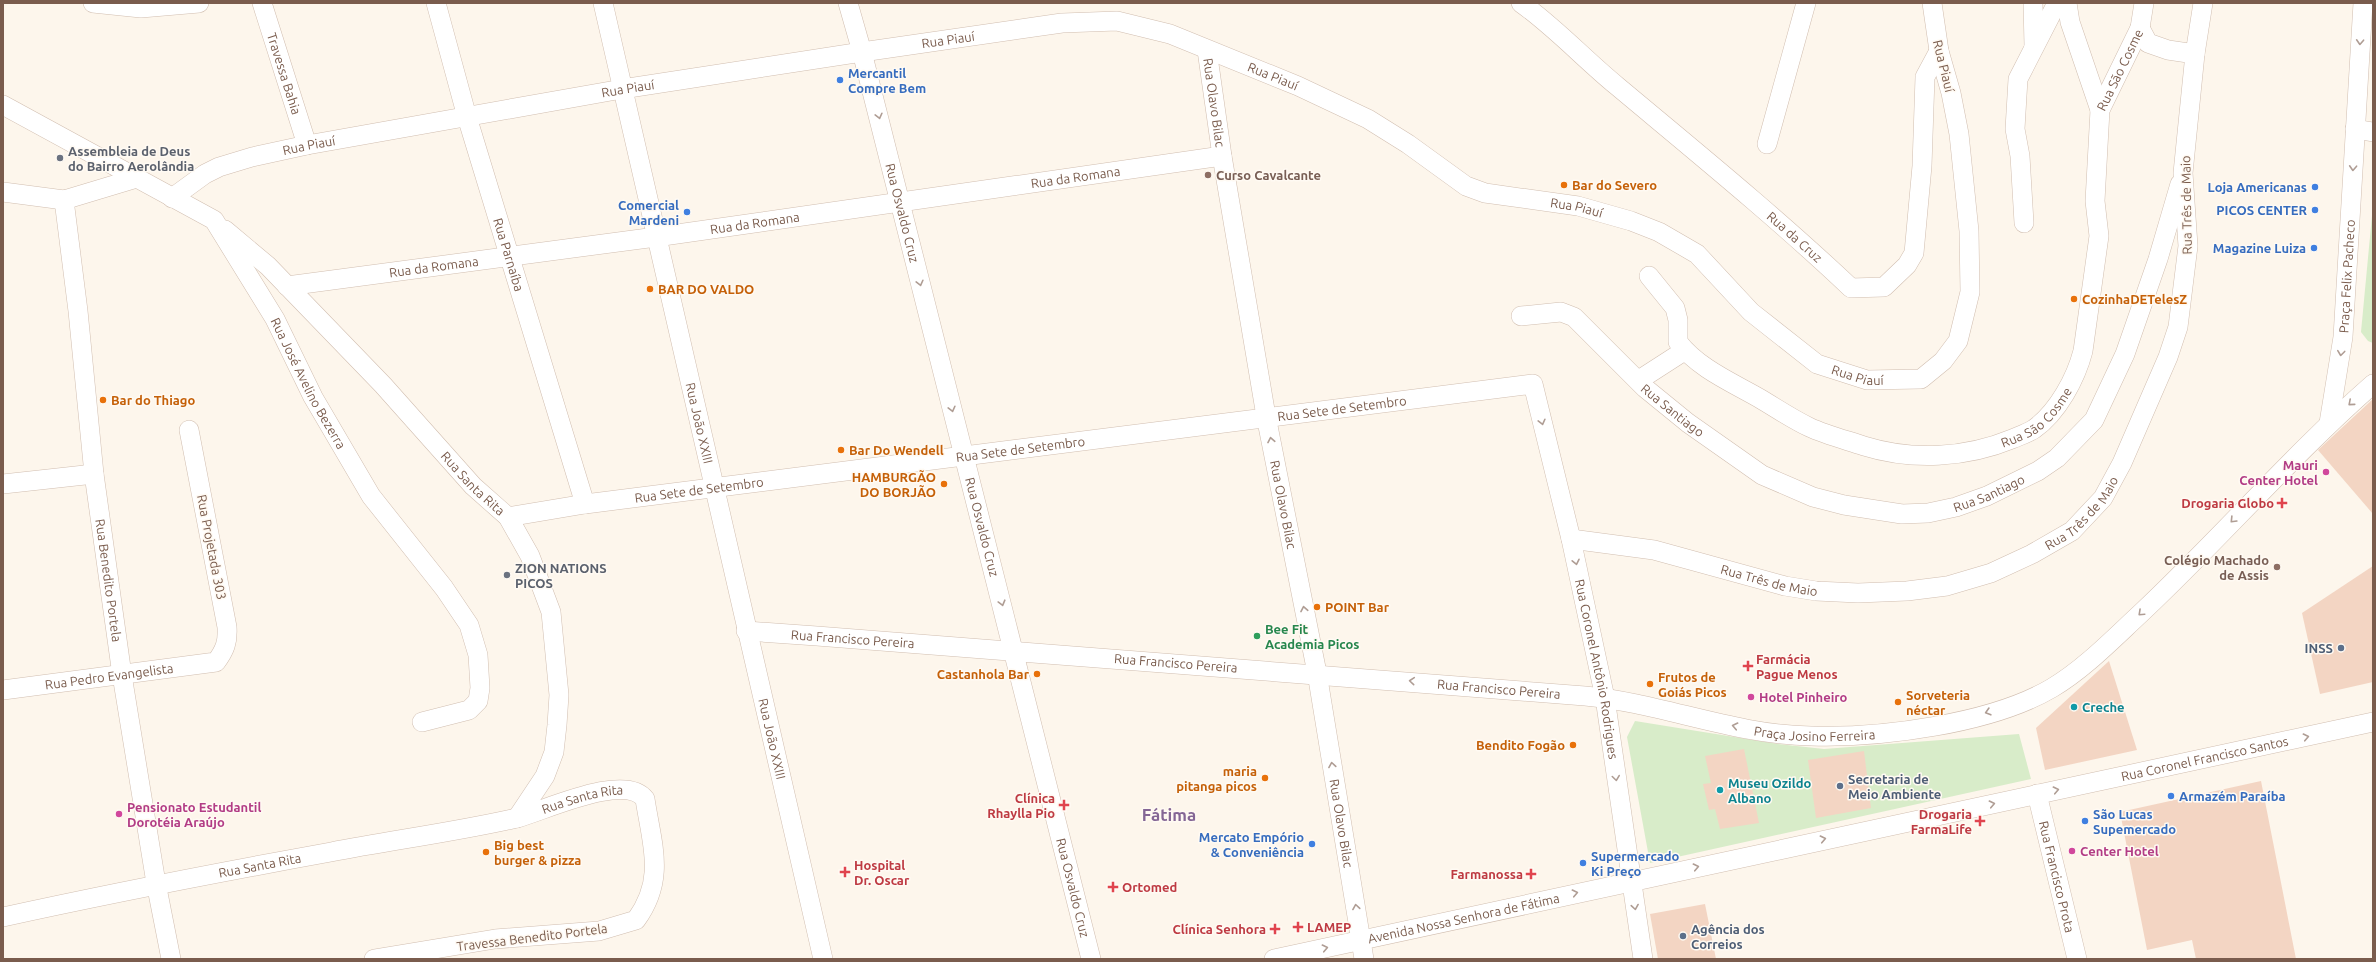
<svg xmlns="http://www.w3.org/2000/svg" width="2376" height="962" font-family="Ubuntu,sans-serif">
	<rect width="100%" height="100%" fill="#fdf6ec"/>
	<g fill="#d8ecc9">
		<polygon points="2373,205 2373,343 2368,341 2361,332"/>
		<polygon points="1635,721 1778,744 1824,749 2019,734 2031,779 1650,863 1627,737"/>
	</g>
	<g fill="#f3d5c3">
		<polygon points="2373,399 2373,514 2318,450"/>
		<polygon points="2373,566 2373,682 2320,694 2302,613"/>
		<polygon points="2109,661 2137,750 2045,770 2036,728"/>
		<polygon points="1744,749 1759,823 1720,829 1715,809 1709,810 1703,784 1711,783 1705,756"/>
		<polygon points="1864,751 1871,808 1816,818 1808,760"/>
		<polygon points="2261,781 2296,959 2196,959 2192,940 2147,950 2120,812"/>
		<polygon points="1705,904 1716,959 1658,959 1650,914"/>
	</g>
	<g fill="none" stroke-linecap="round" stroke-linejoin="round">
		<defs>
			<g id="minor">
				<polyline points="93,3 141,8 199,3"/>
				<path id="s1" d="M 262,3 L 307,145"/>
				<path id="s2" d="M 436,3 L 467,117 L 585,504"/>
				<path id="s3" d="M 603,3 L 823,959"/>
				<path id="s4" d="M 848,3 L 862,52 C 938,354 1016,656 1091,959"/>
				<path id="s5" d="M 1521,3 C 1556,28 1584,59 1617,86 C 1696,152 1776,217 1851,288 L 1884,287 L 1907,265 L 1914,253 L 1922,166 L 1925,77 L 1939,51"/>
				<polyline points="2033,3 2034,46"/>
				<polyline points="2067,3 2070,22 2100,110"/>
				<polyline points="2140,28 2148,43 2168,50 2195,54"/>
				<path id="s6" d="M 1207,50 L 1222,156 L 1266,416 L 1317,673 L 1364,959"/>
				<path id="s7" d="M 3,105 L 214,220 L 275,319 L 313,397 L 371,496 L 444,588 L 469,625 L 478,655 L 480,688 L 478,701 L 469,710 L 422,722"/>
				<polyline points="2355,129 2373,132"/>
				<polyline points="1767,144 1806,3"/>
				<polyline points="3,192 64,200 137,178"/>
				<path id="s8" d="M 172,198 L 205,174 L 219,167 L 252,157 L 307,145 L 622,89 L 862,52 L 1062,23 L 1117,21 L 1170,34 L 1298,86 L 1368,119 L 1408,144 L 1466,186 L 1485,193 L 1578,206 L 1631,221 L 1659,232 L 1697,254 L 1751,312 L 1817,364 L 1867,380 L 1921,379 L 1943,361 L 1958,341 L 1970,292 L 1969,231 L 1959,134 L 1951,93 L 1939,51 L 1932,3"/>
				<path id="s9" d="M 64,200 L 78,311 L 94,474 L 122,675 L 156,883 L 171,959"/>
				<polyline points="2024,223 2020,156 2015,129 2018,79 2057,3"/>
				<path id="s10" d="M 225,230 L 268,266 L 383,385 L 473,486 L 508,517 L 530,556 L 551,612 L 559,695 L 557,725 L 554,752 L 545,776 L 517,818"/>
				<path id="s11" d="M 1649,276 L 1675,308 L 1678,320 L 1678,342 C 1698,368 1731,382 1759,398 C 1776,408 1792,419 1809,427 C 1826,435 1846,440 1864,446 C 1912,461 1966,458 2012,439 C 2019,436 2028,433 2034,429 C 2058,412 2076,378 2083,351 L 2099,236 L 2095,201 L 2100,110 L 2140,28 L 2144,3"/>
				<path id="s12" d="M 287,286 L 656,237 L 1222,156"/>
				<path id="s13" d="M 1521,316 L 1561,312 L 1574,317 L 1645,388 L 1688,423 L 1762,475 L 1813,497 L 1844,505 L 1902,514 L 1928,513 L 1956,507 L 1987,496 L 2038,471 L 2057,458 L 2094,420 L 2125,354 L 2158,259 L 2180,184"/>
				<polyline points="1639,380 1684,351"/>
				<path id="s14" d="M 2329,423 L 2343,337 L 2363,3"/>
				<polyline points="3,484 94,474"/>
				<path id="s15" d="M 508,517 L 585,504 L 1533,384 L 1571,539 L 1605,698 L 1643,959"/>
				<path id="s16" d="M 1571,539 L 1654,550 L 1785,586 L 1816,591 L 1858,593 L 1907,591 L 1947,586 L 1991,573 L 2032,554 L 2072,531 L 2103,498 L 2122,463 L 2168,357 L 2178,327 L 2188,246 L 2183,173 L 2195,54 L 2203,3"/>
				<path id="s17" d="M 746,631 C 1026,651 1306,672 1585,696 C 1661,703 1734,735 1811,736 C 1881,738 1991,724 2052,688 C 2084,669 2113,639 2140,614 C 2220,539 2291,456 2373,384"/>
				<path id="s18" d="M 3,690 L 216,662 C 225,650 228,642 227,627 L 189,430"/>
				<path id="s19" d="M 2037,794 L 2077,959"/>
				<path id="s20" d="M 3,917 C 112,893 221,872 331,852 C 393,840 456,832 517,818 C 544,811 625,772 645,799 C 652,845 666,879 636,920 L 599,931 L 495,939 L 374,959"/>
				<path id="s21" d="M 1274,959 L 2373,722"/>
			</g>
		</defs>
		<use href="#minor" stroke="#d1beb0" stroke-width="20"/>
		<use href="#minor" stroke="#fff" stroke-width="19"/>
	</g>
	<defs><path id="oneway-chevron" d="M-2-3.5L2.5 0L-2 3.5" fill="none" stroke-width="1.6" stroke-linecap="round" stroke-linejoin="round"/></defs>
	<g stroke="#af9d94">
		<use href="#oneway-chevron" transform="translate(2360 42) rotate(93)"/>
		<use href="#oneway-chevron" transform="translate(879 116) rotate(76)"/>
		<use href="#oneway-chevron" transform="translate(2353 168) rotate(93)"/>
		<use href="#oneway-chevron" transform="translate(920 283) rotate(76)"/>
		<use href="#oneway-chevron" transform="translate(2341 353) rotate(97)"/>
		<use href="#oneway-chevron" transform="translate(2351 403) rotate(139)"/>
		<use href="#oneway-chevron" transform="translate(952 409) rotate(76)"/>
		<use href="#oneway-chevron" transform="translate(1542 422) rotate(76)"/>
		<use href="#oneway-chevron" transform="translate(1271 440) rotate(-101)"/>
		<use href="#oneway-chevron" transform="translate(2233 520) rotate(134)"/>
		<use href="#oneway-chevron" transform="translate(1576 562) rotate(78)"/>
		<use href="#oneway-chevron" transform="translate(1002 603) rotate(75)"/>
		<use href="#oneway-chevron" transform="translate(1304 609) rotate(-101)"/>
		<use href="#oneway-chevron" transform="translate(2141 613) rotate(137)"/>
		<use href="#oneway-chevron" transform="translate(1412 681) rotate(-175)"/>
		<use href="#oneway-chevron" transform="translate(1988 712) rotate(164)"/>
		<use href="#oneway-chevron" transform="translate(1735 726) rotate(-168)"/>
		<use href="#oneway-chevron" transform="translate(2306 737) rotate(-12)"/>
		<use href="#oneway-chevron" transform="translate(1332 765) rotate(-99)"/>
		<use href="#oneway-chevron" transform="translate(1616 778) rotate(82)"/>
		<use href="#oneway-chevron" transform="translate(2056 790) rotate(-12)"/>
		<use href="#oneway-chevron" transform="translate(1992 804) rotate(-12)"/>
		<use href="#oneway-chevron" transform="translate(1823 839) rotate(-12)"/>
		<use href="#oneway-chevron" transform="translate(1696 867) rotate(-12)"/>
		<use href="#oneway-chevron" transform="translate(1575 893) rotate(-12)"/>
		<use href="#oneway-chevron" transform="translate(1356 907) rotate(-99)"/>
		<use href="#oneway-chevron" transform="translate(1635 907) rotate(81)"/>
		<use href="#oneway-chevron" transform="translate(1325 948) rotate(-12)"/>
	</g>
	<g fill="#3f7fe0" stroke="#fffaf3" stroke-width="1.5">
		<circle cx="840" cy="80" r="4"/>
		<circle cx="2315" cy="187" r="4"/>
		<circle cx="2315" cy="210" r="4"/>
		<circle cx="687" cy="212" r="4"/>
		<circle cx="2314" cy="248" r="4"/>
		<circle cx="2171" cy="796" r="4"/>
		<circle cx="2085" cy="821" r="4"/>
		<circle cx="1312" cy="844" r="4"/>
		<circle cx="1583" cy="863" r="4"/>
	</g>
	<g fill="#6b7280" stroke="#fffaf3" stroke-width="1.5">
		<circle cx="60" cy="158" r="4"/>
		<circle cx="507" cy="575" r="4"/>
	</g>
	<g fill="#8d6e63" stroke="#fffaf3" stroke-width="1.5">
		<circle cx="1208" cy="175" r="4"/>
		<circle cx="2277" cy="567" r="4"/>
	</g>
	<g fill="#e8710a" stroke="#fffaf3" stroke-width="1.5">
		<circle cx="1564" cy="185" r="4"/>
		<circle cx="650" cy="289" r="4"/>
		<circle cx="2074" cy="299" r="4"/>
		<circle cx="103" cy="400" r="4"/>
		<circle cx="841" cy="450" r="4"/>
		<circle cx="944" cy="484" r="4"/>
		<circle cx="1317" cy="607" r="4"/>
		<circle cx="1037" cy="674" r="4"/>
		<circle cx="1650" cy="684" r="4"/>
		<circle cx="1898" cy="702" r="4"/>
		<circle cx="1573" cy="745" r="4"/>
		<circle cx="1265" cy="778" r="4"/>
		<circle cx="486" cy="852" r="4"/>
	</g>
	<g fill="#d1479c" stroke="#fffaf3" stroke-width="1.5">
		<circle cx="2326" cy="472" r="4"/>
		<circle cx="1751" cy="697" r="4"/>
		<circle cx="119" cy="814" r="4"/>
		<circle cx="2072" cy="851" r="4"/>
	</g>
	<g fill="#e0444e" stroke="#fffaf3" stroke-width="1.5">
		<path d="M2280 497h4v4h4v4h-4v4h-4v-4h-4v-4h4z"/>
		<path d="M1746 660h4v4h4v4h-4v4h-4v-4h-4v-4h4z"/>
		<path d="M1062 799h4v4h4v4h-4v4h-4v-4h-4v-4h4z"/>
		<path d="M1978 815h4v4h4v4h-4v4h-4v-4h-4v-4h4z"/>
		<path d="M843 866h4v4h4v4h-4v4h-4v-4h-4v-4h4z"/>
		<path d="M1529 868h4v4h4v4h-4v4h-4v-4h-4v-4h4z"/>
		<path d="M1111 881h4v4h4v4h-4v4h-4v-4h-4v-4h4z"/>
		<path d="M1296 921h4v4h4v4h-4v4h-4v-4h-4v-4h4z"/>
		<path d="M1273 923h4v4h4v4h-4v4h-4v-4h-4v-4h4z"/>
	</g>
	<circle fill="#2e9e5b" stroke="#fffaf3" stroke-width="1.5" cx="1257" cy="636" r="4"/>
	<g fill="#5c6f8a" stroke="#fffaf3" stroke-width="1.5">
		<circle cx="2341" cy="648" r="4"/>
		<circle cx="1840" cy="786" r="4"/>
		<circle cx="1683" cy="936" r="4"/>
	</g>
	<g fill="#0f9aa8" stroke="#fffaf3" stroke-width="1.5">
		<circle cx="2074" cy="707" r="4"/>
		<circle cx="1720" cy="790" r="4"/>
	</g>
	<g text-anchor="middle" stroke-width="3" stroke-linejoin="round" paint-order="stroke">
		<g font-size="13" fill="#7a5c4d" stroke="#fffaf3">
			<text dy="5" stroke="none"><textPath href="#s8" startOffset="797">Rua Piauí</textPath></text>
			<text transform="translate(1944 66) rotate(76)" y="5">Rua Piauí</text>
			<text dy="5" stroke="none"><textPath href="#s11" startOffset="847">Rua São Cosme</textPath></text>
			<text dy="5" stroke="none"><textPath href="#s1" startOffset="74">Travessa Bahia</textPath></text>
			<text dy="5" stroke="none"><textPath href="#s8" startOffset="1133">Rua Piauí</textPath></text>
			<text dy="5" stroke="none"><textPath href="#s8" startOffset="473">Rua Piauí</textPath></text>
			<text dy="5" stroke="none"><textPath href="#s6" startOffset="53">Rua Olavo Bilac</textPath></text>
			<text dy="5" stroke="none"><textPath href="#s8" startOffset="149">Rua Piauí</textPath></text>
			<text dy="5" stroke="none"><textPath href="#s12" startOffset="796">Rua da Romana</textPath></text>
			<text transform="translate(2186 205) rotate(-91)" y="5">Rua Três de Maio</text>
			<text dy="5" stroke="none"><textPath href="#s8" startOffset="1469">Rua Piauí</textPath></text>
			<text dy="5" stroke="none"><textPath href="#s4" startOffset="217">Rua Osvaldo Cruz</textPath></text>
			<text dy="5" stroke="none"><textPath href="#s12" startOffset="472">Rua da Romana</textPath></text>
			<text dy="5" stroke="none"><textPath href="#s5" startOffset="360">Rua da Cruz</textPath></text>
			<text dy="5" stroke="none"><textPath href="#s2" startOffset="262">Rua Parnaíba</textPath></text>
			<text dy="5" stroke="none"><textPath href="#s12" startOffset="148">Rua da Romana</textPath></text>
			<text dy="5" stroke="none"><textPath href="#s14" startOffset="148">Praça Felix Pacheco</textPath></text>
			<text dy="5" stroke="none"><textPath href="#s8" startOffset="1805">Rua Piauí</textPath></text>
			<text dy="5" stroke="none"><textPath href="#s7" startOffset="429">Rua José Avelino Bezerra</textPath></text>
			<text dy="5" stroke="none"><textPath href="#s15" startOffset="841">Rua Sete de Setembro</textPath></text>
			<text dy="5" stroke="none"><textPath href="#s13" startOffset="190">Rua Santiago</textPath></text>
			<text dy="5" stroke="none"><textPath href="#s11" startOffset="475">Rua São Cosme</textPath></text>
			<text dy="5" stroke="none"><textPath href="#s3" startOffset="431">Rua João XXIII</textPath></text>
			<text dy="5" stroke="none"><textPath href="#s15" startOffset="517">Rua Sete de Setembro</textPath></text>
			<text dy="5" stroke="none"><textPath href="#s10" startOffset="355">Rua Santa Rita</textPath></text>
			<text dy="5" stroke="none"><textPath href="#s15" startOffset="193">Rua Sete de Setembro</textPath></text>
			<text dy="5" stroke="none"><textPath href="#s13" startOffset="537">Rua Santiago</textPath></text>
			<text dy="5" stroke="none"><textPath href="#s6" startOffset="461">Rua Olavo Bilac</textPath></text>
			<text dy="5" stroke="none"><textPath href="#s16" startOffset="539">Rua Três de Maio</textPath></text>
			<text dy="5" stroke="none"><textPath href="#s4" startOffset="541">Rua Osvaldo Cruz</textPath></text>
			<text transform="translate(212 547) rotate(79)" y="5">Rua Projetada 303</text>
			<text dy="5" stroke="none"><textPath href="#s16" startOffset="203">Rua Três de Maio</textPath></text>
			<text dy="5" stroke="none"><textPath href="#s9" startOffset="383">Rua Benedito Portela</textPath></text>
			<text dy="5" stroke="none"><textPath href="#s17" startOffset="107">Rua Francisco Pereira</textPath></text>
			<text dy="5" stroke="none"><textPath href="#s17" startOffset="431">Rua Francisco Pereira</textPath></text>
			<text dy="5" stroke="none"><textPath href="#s15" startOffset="1326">Rua Coronel Antônio Rodrigues</textPath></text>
			<text dy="5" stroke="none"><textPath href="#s18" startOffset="107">Rua Pedro Evangelista</textPath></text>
			<text dy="5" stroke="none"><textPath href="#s17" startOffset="755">Rua Francisco Pereira</textPath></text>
			<text dy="5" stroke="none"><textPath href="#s17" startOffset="1075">Praça Josino Ferreira</textPath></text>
			<text dy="5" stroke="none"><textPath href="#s3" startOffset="755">Rua João XXIII</textPath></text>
			<text dy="5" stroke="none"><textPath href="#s21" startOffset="952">Rua Coronel Francisco Santos</textPath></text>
			<text dy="5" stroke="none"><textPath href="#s20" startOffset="592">Rua Santa Rita</textPath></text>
			<text dy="5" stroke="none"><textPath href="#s6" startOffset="785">Rua Olavo Bilac</textPath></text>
			<text dy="5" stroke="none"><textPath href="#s20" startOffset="262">Rua Santa Rita</textPath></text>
			<text dy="5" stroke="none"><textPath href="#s19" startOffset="85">Rua Francisco Prota</textPath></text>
			<text dy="5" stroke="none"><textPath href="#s4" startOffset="913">Rua Osvaldo Cruz</textPath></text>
			<text dy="5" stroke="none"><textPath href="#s21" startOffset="194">Avenida Nossa Senhora de Fátima</textPath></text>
			<text transform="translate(532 937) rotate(-7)" y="5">Travessa Benedito Portela</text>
		</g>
		<g font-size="13" font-weight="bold" fill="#366cbe" stroke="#fffaf3" text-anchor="end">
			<text x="848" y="78" text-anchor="start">Mercantil<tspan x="848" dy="15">Compre Bem</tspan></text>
			<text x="2307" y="192">Loja Americanas</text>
			<text x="679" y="210">Comercial<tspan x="679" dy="15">Mardeni</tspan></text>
			<text x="2307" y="215">PICOS CENTER</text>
			<text x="2306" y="253">Magazine Luiza</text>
			<text x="2179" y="801" text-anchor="start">Armazém Paraíba</text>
			<text x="2093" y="819" text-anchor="start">São Lucas<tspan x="2093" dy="15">Supemercado</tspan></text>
			<text x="1304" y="842">Mercato Empório<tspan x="1304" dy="15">&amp; Conveniência</tspan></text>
			<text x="1591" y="861" text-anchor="start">Supermercado<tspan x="1591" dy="15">Ki Preço</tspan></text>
		</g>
		<g font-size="13" font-weight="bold" fill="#5b616d" stroke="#fffaf3" text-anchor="start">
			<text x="68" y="156">Assembleia de Deus<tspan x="68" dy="15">do Bairro Aerolândia</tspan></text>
			<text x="515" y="573">ZION NATIONS<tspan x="515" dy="15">PICOS</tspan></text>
		</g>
		<g font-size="13" font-weight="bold" fill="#785e54" stroke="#fffaf3" text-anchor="start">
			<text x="1216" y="180">Curso Cavalcante</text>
			<text x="2269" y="565" text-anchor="end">Colégio Machado<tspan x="2269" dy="15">de Assis</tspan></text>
		</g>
		<g font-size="13" font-weight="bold" fill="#c56008" stroke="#fffaf3" text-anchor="start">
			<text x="1572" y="190">Bar do Severo</text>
			<text x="658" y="294">BAR DO VALDO</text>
			<text x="2082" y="304">CozinhaDETelesZ</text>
			<text x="111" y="405">Bar do Thiago</text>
			<text x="849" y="455">Bar Do Wendell</text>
			<text x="936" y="482" text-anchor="end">HAMBURGÃO<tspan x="936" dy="15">DO BORJÃO</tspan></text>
			<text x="1325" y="612">POINT Bar</text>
			<text x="1029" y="679" text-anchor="end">Castanhola Bar</text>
			<text x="1658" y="682">Frutos de<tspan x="1658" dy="15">Goiás Picos</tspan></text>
			<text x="1906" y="700">Sorveteria<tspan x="1906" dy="15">néctar</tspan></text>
			<text x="1565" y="750" text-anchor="end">Bendito Fogão</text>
			<text x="1257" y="776" text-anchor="end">maria<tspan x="1257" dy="15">pitanga picos</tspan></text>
			<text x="494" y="850">Big best<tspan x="494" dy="15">burger &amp; pizza</tspan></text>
		</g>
		<g font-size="13" font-weight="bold" fill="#b23c85" stroke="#fffaf3" text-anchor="start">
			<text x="2318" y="470" text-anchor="end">Mauri<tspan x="2318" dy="15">Center Hotel</tspan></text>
			<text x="1759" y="702">Hotel Pinheiro</text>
			<text x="127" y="812">Pensionato Estudantil<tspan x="127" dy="15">Dorotéia Araújo</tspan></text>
			<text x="2080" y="856">Center Hotel</text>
		</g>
		<g font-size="13" font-weight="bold" fill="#be3a42" stroke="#fffaf3" text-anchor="end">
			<text x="2274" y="508">Drogaria Globo</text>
			<text x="1756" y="664" text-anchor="start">Farmácia<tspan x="1756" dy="15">Pague Menos</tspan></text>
			<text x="1055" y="803">Clínica<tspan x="1055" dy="15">Rhaylla Pio</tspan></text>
			<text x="1972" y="819">Drogaria<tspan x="1972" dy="15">FarmaLife</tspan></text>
			<text x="854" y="870" text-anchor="start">Hospital<tspan x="854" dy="15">Dr. Oscar</tspan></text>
			<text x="1523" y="879">Farmanossa</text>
			<text x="1122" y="892" text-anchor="start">Ortomed</text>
			<text x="1307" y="932" text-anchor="start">LAMEP</text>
			<text x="1266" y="934">Clínica Senhora</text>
		</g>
		<g font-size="13" font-weight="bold" fill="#27864d" stroke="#fffaf3" text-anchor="start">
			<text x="1265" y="634">Bee Fit<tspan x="1265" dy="15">Academia Picos</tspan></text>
		</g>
		<g font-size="13" font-weight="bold" fill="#4e5e75" stroke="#fffaf3" text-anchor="start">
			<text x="2333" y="653" text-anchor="end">INSS</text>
			<text x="1848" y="784">Secretaria de<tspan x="1848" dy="15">Meio Ambiente</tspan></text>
			<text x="1691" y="934">Agência dos<tspan x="1691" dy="15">Correios</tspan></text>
		</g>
		<g font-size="13" font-weight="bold" fill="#0d838f" stroke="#fffaf3" text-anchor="start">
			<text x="2082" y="712">Creche</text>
			<text x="1728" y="788">Museu Ozildo<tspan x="1728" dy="15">Albano</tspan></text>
		</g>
		<g font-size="17" font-weight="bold" fill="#846695" stroke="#fffaf3">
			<text x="1169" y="821">Fátima</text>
		</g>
	</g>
	<rect width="2376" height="962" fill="none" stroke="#7a5c4d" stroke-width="8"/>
</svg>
